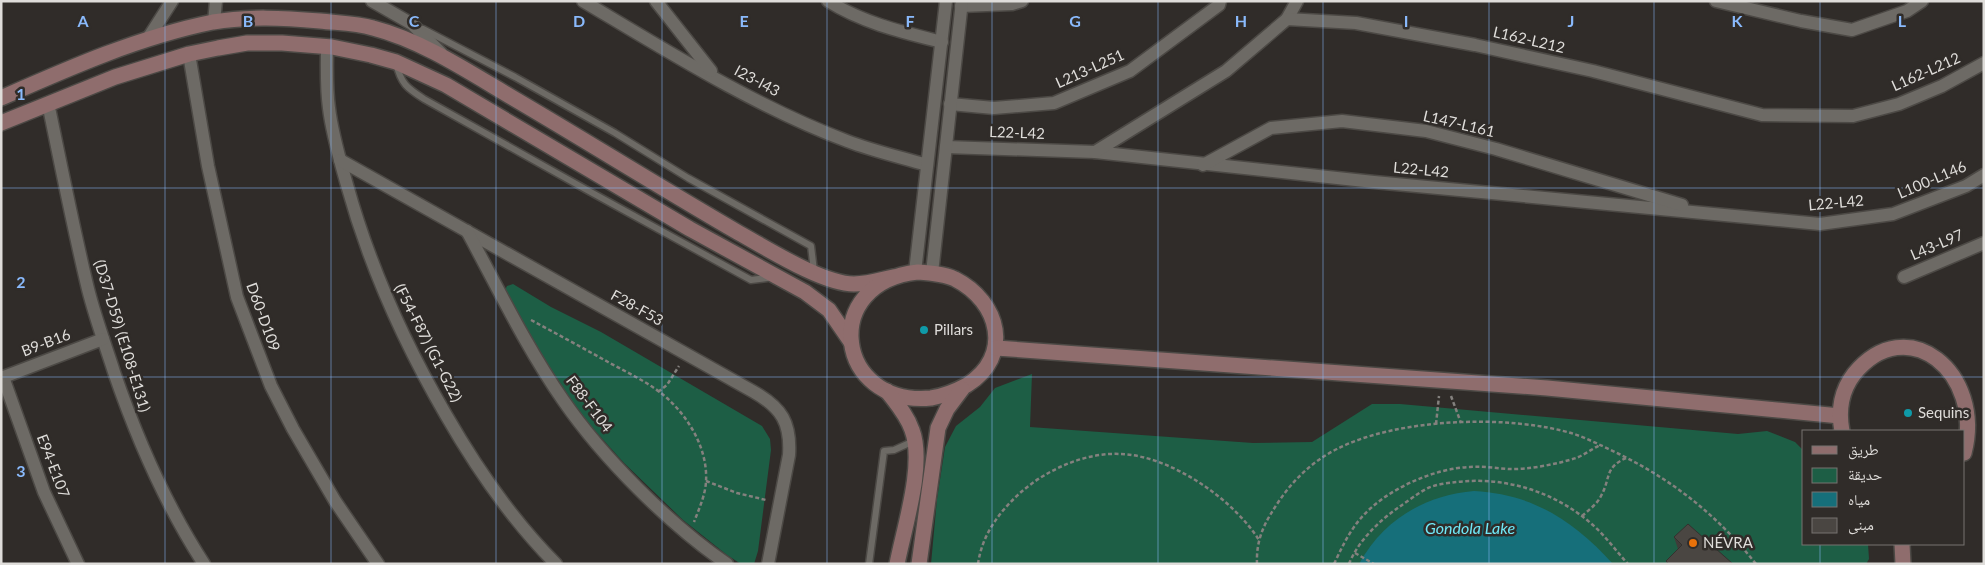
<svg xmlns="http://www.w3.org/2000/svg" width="1985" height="565" font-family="Lato,'Noto Naskh Arabic',sans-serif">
	<rect width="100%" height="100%" fill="#302c29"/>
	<g fill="#1d5e45">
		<polygon points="513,284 551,307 601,332 762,426 770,439 771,450 758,551 754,564 741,564 727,555 683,520 624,463 580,414 532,345 504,292 507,286"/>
		<polygon points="1032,374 1030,427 1253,443 1312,442 1372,404 1400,404 1738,434 1767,431 1795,442 1804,451 1804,544 1868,544 1869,559 1866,564 931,564 937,499 945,447 956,426 980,407 995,388"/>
	</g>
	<path fill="#166f7a" d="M 1474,491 C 1533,494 1574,521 1613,564 L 1359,564 C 1383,520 1425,495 1474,491 Z"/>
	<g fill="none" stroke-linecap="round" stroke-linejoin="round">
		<defs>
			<g id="lane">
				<polyline points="423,29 515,77 615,133 688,178 811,246 814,271"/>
				<path d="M 396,63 C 401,84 407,88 424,99 L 587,190 L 751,280 L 767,278 L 771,275"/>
				<polyline points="869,564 884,451 894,450 914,441"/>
			</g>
			<g id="street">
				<polyline points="372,1 412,24 441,53"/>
				<path d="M 583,1 C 667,51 756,107 847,141 C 873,151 900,157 927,165"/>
				<polyline points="656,1 711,71"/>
				<path d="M 828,1 C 863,23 902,32 942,42"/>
				<polyline points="1716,1 1801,21 1852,30 1907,11 1922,1"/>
				<polyline points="961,6 1012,4 1022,1"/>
				<polyline points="1287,19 1297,1"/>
				<polyline points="214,22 216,1"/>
				<polyline points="147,40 172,1"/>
				<path d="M 327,47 C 327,67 326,87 329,108 C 332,134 340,160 347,185 C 370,268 403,341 446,415 C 477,469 511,519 556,564"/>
				<polyline points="189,54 208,166 237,297 271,386 293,429 335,501 378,564"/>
				<path d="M 48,103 C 61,165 73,227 88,289 C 95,317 105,344 114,372 C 137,439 165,504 204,564"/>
				<polyline points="950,104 994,108 1054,103 1130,71 1219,5 1220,1"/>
				<polyline points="946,147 1095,152 1374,182 1820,224 1893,214 1966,186 1984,175"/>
				<polyline points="1095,152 1226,71 1287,19 1356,23 1475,45 1593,71 1762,115 1853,116 1899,104 1942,86 1984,63"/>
				<path d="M 340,160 L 754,392 C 782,408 791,423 789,455 L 768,564"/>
				<polyline points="1203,165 1271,128 1342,121 1426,131 1496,149 1682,205"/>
				<path d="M 467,231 C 498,288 526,347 563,400 C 603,458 669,524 727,564"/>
				<polyline points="915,272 946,1"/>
				<polyline points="932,273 962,1"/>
				<polyline points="1904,277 1984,243"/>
				<polyline points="3,377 44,492 78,564"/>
				<polyline points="1,378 103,339"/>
			</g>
			<g id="secondary">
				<path d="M 1,98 C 69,68 139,37 213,22 C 248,16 284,18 320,21 C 338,23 356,23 373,28 C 423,41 469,72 513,98 C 588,142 663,189 739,233 C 768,249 823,284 854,284 C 867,284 880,280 893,277"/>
				<polyline points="1,123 115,77 189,54 218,48 247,43 282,43 332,47 371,55 396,62 446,85 690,229 805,292 829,310 851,342"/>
				<path d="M 918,272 C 931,273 944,274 955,279 C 1000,302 1013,356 967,385 C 956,391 943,396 931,398 C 835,407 819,282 918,272 Z"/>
				<polyline points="996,348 1547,388 1840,416"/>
				<path d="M 887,391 C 896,403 907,415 912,430 C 925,464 904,528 897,564"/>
				<path d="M 1842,431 C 1838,410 1841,391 1854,374 C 1907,309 1985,373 1964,453"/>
				<polyline points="1902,544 1903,564"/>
				<polyline points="919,564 938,428 947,409 962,389"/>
			</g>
		</defs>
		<use href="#lane" stroke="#4c4945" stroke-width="9"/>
		<use href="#street" stroke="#4c4945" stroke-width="15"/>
		<use href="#secondary" stroke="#4c4945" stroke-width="18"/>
		<g stroke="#84817e" stroke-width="2.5" stroke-dasharray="4 2.5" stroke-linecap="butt">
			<path d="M 531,320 C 557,334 583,348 608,362 C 628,373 650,383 667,398 C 690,419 708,450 706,482 C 705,496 699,509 694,522"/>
			<polyline points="658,392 667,385 679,366"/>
			<polyline points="1451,396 1461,423"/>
			<polyline points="1436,424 1439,396"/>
			<polyline points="706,481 737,493 766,500"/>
			<path d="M 1582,516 C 1589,510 1597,504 1601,496 C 1611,478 1604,468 1626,458"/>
			<polyline points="1355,553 1374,564"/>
			<path d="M 978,564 C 982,535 999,512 1020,493 C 1046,470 1085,452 1121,454 C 1171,456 1233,499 1259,540"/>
			<path d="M 1257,564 C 1256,538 1265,522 1279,501 C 1294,479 1313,461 1337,449 C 1397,418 1510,414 1574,434 C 1589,439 1604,447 1619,454 C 1674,481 1718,516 1756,564"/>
			<path d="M 1334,564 C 1342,547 1349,532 1361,518 C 1385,490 1434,468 1470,467 C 1483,466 1495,468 1508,469 C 1527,470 1558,464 1576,458 C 1584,455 1592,449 1600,445"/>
			<path d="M 1349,564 C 1358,541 1379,521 1399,507 C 1408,501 1418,493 1428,488 C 1437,484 1448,483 1457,482 C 1507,476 1558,493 1595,527 C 1607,538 1617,552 1628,564"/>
		</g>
		<use href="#lane" stroke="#6d6a65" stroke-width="6"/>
		<use href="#street" stroke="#6d6a65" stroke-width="12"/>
		<use href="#secondary" stroke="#8f6d6d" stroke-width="15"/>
	</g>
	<polygon fill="#403c39" points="1674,537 1733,564 1667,564 1666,561 1678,549"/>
	<polygon fill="#4a4642" stroke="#34312e" points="1688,524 1733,564 1669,564 1666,561 1682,545 1674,537"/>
	<path fill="none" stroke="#8abafc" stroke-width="1" stroke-opacity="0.55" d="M 165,1 L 165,564M 331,1 L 331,564M 496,1 L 496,564M 662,1 L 662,564M 827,1 L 827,564M 992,1 L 992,564M 1158,1 L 1158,564M 1323,1 L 1323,564M 1489,1 L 1489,564M 1654,1 L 1654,564M 1820,1 L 1820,431M 1,188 L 1984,188M 1,377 L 1984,377M 1820,544 L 1820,564"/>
	<g fill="#0f9aa8" stroke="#302c29" stroke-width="2">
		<circle cx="924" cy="330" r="5"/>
		<circle cx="1908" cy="413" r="5"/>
	</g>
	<circle fill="#e8710a" stroke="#302c29" stroke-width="2" cx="1693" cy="543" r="5"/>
	<g text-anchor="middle" stroke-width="5" stroke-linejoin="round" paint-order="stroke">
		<g font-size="15" fill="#dfddda" stroke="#302c29">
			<text transform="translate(1529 40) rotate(13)" y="5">L162-L212</text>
			<text transform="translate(1090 69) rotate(-24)" y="5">L213-L251</text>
			<text transform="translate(1926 72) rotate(-24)" y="5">L162-L212</text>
			<text transform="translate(757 81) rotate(28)" y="5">I23-I43</text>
			<text transform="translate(1459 124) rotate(13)" y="5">L147-L161</text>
			<text transform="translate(1017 133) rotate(2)" y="5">L22-L42</text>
			<text transform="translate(1421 170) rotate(5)" y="5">L22-L42</text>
			<text transform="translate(1932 180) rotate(-23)" y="5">L100-L146</text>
			<text transform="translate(1836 203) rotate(-5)" y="5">L22-L42</text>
			<text transform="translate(1937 245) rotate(-23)" y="5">L43-L97</text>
			<text transform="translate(637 308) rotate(29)" y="5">F28-F53</text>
			<text transform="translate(263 317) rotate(70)" y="5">D60-D109</text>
			<text transform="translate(122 336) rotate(73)" y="5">(D37-D59) (E108-E131)</text>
			<text transform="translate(46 343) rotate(-21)" y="5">B9-B16</text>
			<text transform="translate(428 343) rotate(63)" y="5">(F54-F87) (G1-G22)</text>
			<text transform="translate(589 404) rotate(53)" y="5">F88-F104</text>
			<text transform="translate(53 466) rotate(69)" y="5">E94-E107</text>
		</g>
		<g font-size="15" fill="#dfddda" stroke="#302c29" text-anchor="start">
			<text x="934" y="335">Pillars</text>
			<text x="1918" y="418">Sequins</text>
			<text x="1703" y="548">NÉVRA</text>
		</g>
		<g font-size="16" font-style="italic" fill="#70e8f7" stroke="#302c29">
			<text x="1470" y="534">Gondola Lake</text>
		</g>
	</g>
	<g font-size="16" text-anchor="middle" font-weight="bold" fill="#8abafc" stroke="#302c29" stroke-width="5" stroke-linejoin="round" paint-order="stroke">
		<text x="83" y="27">A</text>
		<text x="248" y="27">B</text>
		<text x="414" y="27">C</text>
		<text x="579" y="27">D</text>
		<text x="744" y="27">E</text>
		<text x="910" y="27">F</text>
		<text x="1075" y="27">G</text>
		<text x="1241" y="27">H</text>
		<text x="1406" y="27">I</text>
		<text x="1571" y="27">J</text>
		<text x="1737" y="27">K</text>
		<text x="1902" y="27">L</text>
		<text x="21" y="100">1</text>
		<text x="21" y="288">2</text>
		<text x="21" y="477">3</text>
	</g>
	<rect width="1985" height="565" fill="none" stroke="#dfddda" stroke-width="5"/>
	<rect x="1802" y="430" width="162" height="115" fill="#302c29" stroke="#767370"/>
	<rect x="1812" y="446" width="25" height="8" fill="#8f6d6d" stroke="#767370"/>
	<text x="1848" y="455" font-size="15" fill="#dfddda">طريق</text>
	<rect x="1812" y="468" width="25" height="15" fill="#1d5e45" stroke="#767370"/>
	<text x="1848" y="480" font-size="15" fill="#dfddda">حديقة</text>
	<rect x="1812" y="492" width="25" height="15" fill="#166f7a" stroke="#767370"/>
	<text x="1848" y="505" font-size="15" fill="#dfddda">مياه</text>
	<rect x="1812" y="518" width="25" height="15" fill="#4a4642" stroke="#767370"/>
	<text x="1848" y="530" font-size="15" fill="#dfddda">مبنى</text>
</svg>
